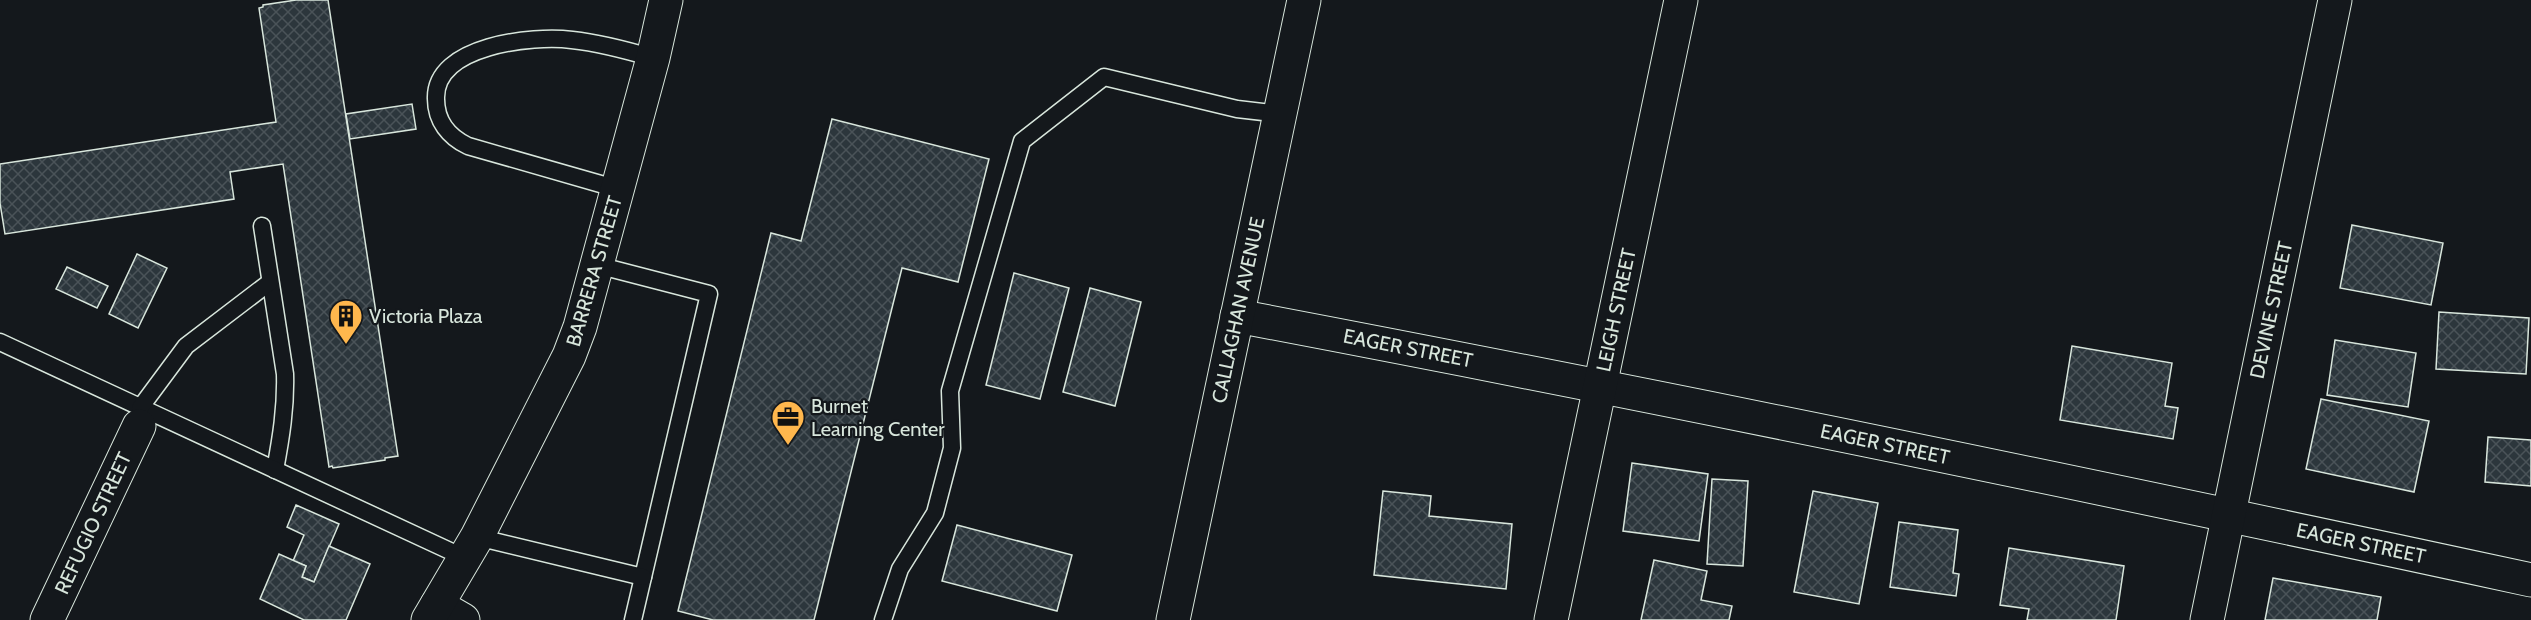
<svg xmlns="http://www.w3.org/2000/svg" width="2531" height="620" font-family="Cabin,sans-serif">
	<defs>
		<pattern id="building-cross-hatch" width="8" height="8" patternUnits="userSpaceOnUse" patternTransform="scale(1.5)"><rect width="8" height="8" fill="#2c363c"/><path d="M0 0l8 8M0 8l8-8" fill="none" stroke="#4a5358"/></pattern>
	</defs>
	<rect width="100%" height="100%" fill="#14181c"/>
	<g fill="url(#building-cross-hatch)" stroke="#d8e6dc" stroke-width="1.5">
		<polygon points="296,0 328,0 398,456 385,458 385,460 333,468 332,466 329,467 283,164 230,172 234,199 5,234 0,203 0,164 276,122 259,8 263,7 263,5"/>
		<polygon points="412,104 416,129 350,139 346,114"/>
		<polygon points="832,119 989,159 958,282 902,268 814,620 713,620 678,611 771,233 801,241"/>
		<polygon points="2352,225 2443,243 2431,305 2340,288"/>
		<polygon points="137,254 167,268 138,328 109,314"/>
		<polygon points="67,267 108,286 97,308 56,289"/>
		<polygon points="1014,273 1069,288 1040,399 986,385"/>
		<polygon points="1090,288 1141,302 1115,406 1063,392"/>
		<polygon points="2439,312 2529,318 2526,374 2436,369"/>
		<polygon points="2335,340 2416,353 2408,407 2327,395"/>
		<polygon points="2072,346 2172,363 2165,406 2178,408 2173,439 2060,420"/>
		<polygon points="2321,399 2429,421 2414,492 2306,469"/>
		<polygon points="2488,437 2531,440 2531,486 2485,482"/>
		<polygon points="1632,463 1708,474 1699,541 1623,531"/>
		<polygon points="1712,479 1748,481 1743,566 1707,564"/>
		<polygon points="1383,491 1431,496 1429,516 1512,524 1506,589 1374,575"/>
		<polygon points="1813,491 1878,503 1859,604 1794,592"/>
		<polygon points="296,505 339,524 314,582 302,577 306,566 293,561 304,535 287,527"/>
		<polygon points="1899,522 1958,530 1953,573 1959,574 1956,596 1890,587"/>
		<polygon points="957,525 1072,555 1057,611 942,581"/>
		<polygon points="329,546 370,564 346,620 304,620 260,599 279,554 306,566 302,577 314,582"/>
		<polygon points="2009,548 2124,566 2116,620 2027,620 2029,609 2000,605"/>
		<polygon points="1654,560 1707,571 1701,600 1732,606 1729,620 1641,620"/>
		<polygon points="2273,578 2381,597 2377,620 2265,620"/>
	</g>
	<g fill="none" stroke-linecap="round" stroke-linejoin="round">
		<defs>
			<g id="lane">
				<path d="M 618,189 L 468,146 C 449,137 436,121 436,99 C 434,45 533,35 572,40 C 600,43 626,50 653,58"/>
				<path d="M 262,226 L 285,374 C 286,407 281,438 275,470"/>
				<polyline points="597,265 709,294 633,620"/>
				<polyline points="0,342 465,558"/>
				<polyline points="140,408 186,346 270,282"/>
				<polyline points="477,537 643,577"/>
				<polyline points="883,620 900,569 935,513 952,448 950,391 1022,141 1104,77 1237,109 1280,114"/>
			</g>
			<g id="street">
				<path d="M 1237,316 C 1670,398 2101,487 2531,580"/>
				<polyline points="437,605 463,620"/>
				<polyline points="47,620 139,426"/>
				<polyline points="428,620 477,537 569,356 580,327 653,58 666,0"/>
				<polyline points="1173,620 1304,0"/>
				<polyline points="1551,620 1681,0"/>
				<polyline points="2207,620 2335,0"/>
			</g>
		</defs>
		<use href="#lane" stroke="#d8e6dc" stroke-width="19"/>
		<use href="#street" stroke="#d8e6dc" stroke-width="35"/>
		<use href="#lane" stroke="#14181c" stroke-width="16"/>
		<use href="#street" stroke="#14181c" stroke-width="33"/>
	</g>
	<defs>
		<symbol id="building-pin" viewBox="-11 -11 22 30"><path d="M0 17L-7.5 6A9.5 9.5 0 1 1 7.5 6Z" fill="#ffb74d" stroke="#14181c"/><path d="M-4-6H4V6H1V3H-1V6H-4ZM-2.5-4.3h1.7v1.8h-1.7ZM.8-4.3h1.7v1.8H.8ZM-2.5-1h1.7V.8h-1.7ZM.8-1h1.7V.8H.8Z" fill="#111"/></symbol>
		<symbol id="office-pin" viewBox="-11 -11 22 30"><path d="M0 17L-7.5 6A9.5 9.5 0 1 1 7.5 6Z" fill="#ffb74d" stroke="#14181c"/><path d="M-6-3h4V-5.5h4V-3h4V5H-6ZM-1-4.5V-3h2v-1.5ZM-6 0V1H6V0Z" fill="#111"/></symbol>
	</defs>
	<g fill-rule="evenodd">
		<use href="#building-pin" x="327" y="297" width="38" height="52"/>
		<use href="#office-pin" x="769" y="398" width="38" height="52"/>
	</g>
	<g text-anchor="middle" stroke-width="4.5" stroke-linejoin="round" paint-order="stroke">
		<g font-size="20" fill="#d8e6dc" stroke="#14181c">
			<text transform="translate(594 271) rotate(-74)" y="7">BARRERA STREET</text>
			<text transform="translate(1238 310) rotate(-78)" y="7">CALLAGHAN AVENUE</text>
			<text transform="translate(1616 310) rotate(-78)" y="7">LEIGH STREET</text>
			<text transform="translate(2271 310) rotate(-78)" y="7">DEVINE STREET</text>
			<text transform="translate(1408 348) rotate(11)" y="7">EAGER STREET</text>
			<text transform="translate(1885 444) rotate(12)" y="7">EAGER STREET</text>
			<text transform="translate(93 523) rotate(-65)" y="7">REFUGIO STREET</text>
			<text transform="translate(2361 543) rotate(12)" y="7">EAGER STREET</text>
		</g>
		<g font-size="20" fill="#d8e6dc" stroke="#14181c" text-anchor="start">
			<text x="369" y="323">Victoria Plaza</text>
			<text x="811" y="413">Burnet<tspan x="811" dy="23">Learning Center</tspan></text>
		</g>
	</g>
</svg>
